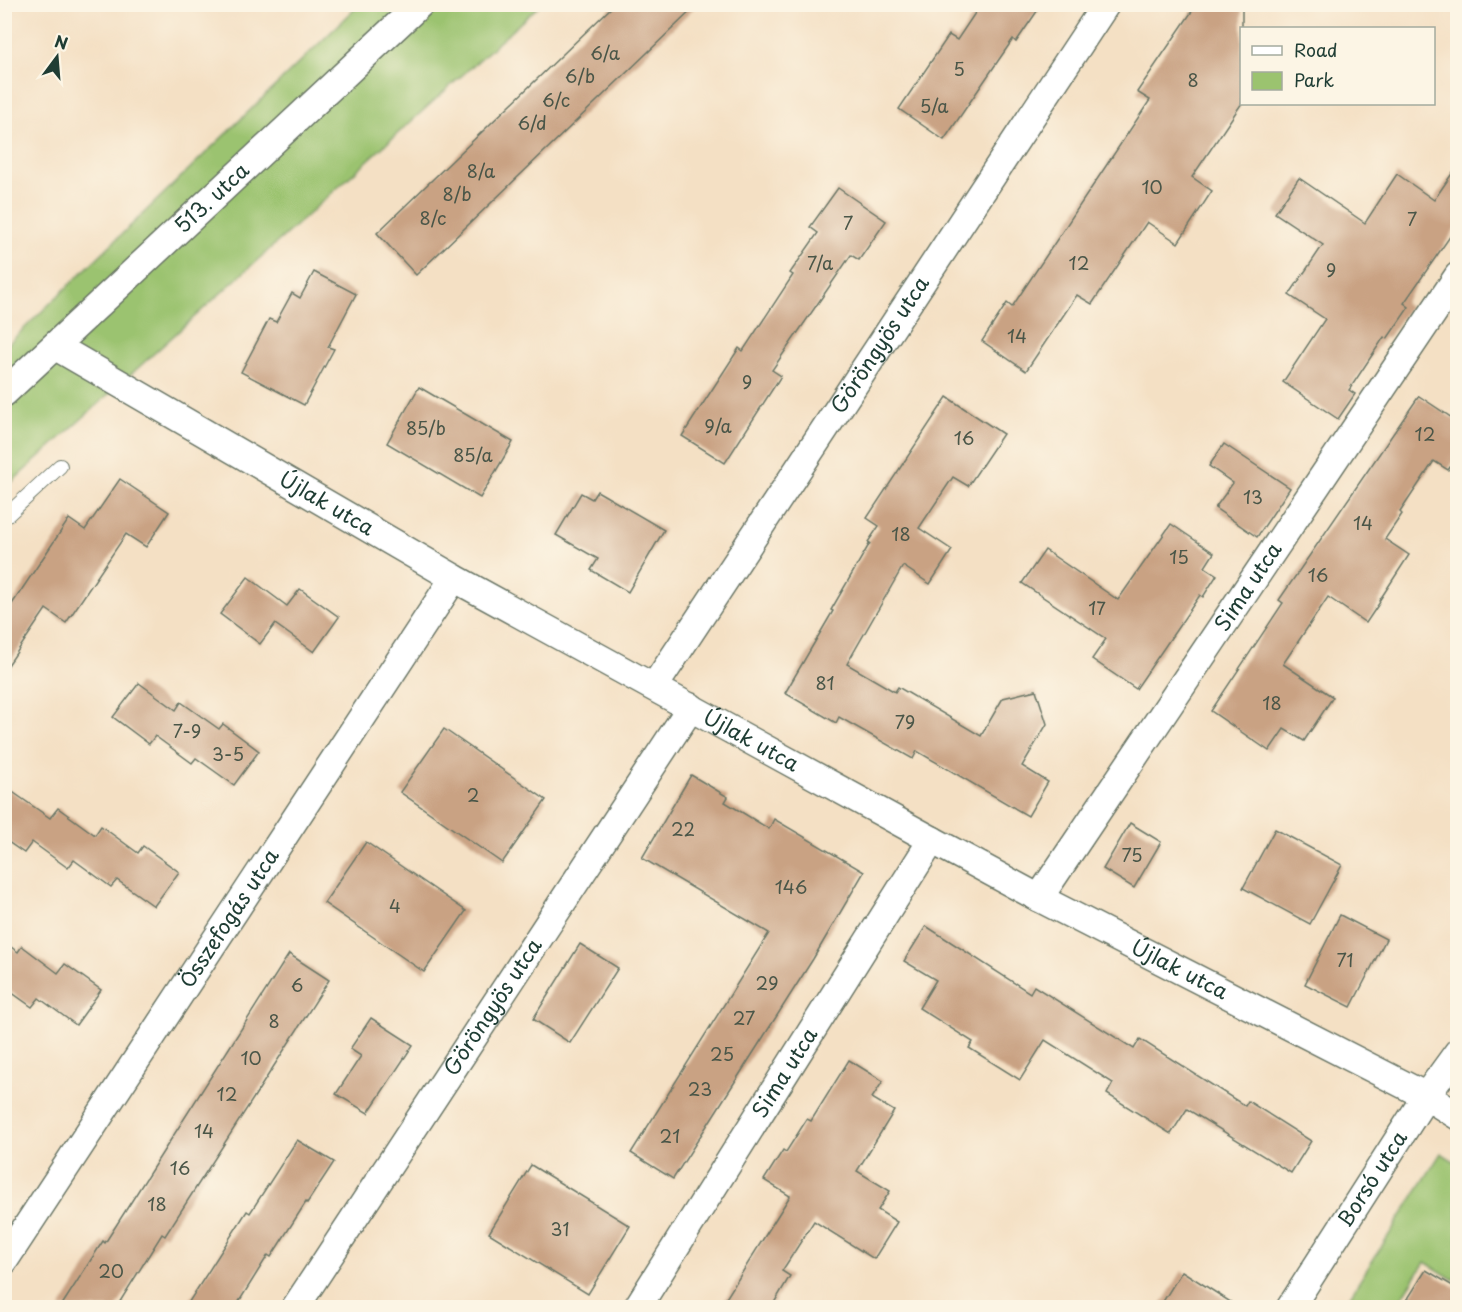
<svg xmlns="http://www.w3.org/2000/svg" width="1462" height="1312" font-family="'Playpen Sans',sans-serif">
	<rect width="100%" height="100%" fill="#fcf5e5"/>
	<filter id="ink" filterUnits="userSpaceOnUse"><feTurbulence type="fractalNoise" baseFrequency=".0167" numOctaves="2"/><feDisplacementMap in="SourceGraphic" scale="12" xChannelSelector="R" yChannelSelector="G"/><feConvolveMatrix kernelMatrix="1 2 1 2 8 2 1 2 1" color-interpolation-filters="sRGB"/></filter>
	<filter id="wash" filterUnits="userSpaceOnUse"><feTurbulence type="fractalNoise" baseFrequency=".008" numOctaves="4" result="noise"/><feDisplacementMap in="SourceGraphic" scale="24" xChannelSelector="R" yChannelSelector="G"/><feGaussianBlur stdDeviation="1.35" result="paint"/><feColorMatrix in="noise" values="0 0 0 0 0 0 0 0 0 0 0 0 0 0 0 0 0 1.4 0 .05"/><feComposite in="paint" operator="in"/></filter>
	<g filter="url(#wash)">
		<rect width="100%" height="100%" fill="#f4e0c4"/>
		<g fill="#9bc36f" stroke="#5d8052" stroke-width="1.5">
			<polygon points="359,5 540,5 5,488 5,347"/>
			<polygon points="1441,1153 1457,1163 1458,1275 1454,1280 1425,1262 1396,1307 1343,1307"/>
		</g>
		<g id="blocks">
			<g fill="#c9a283">
				<polygon points="615,4 698,4 416,275 377,233"/>
				<polygon points="981,4 1042,4 1016,42 1013,39 944,140 899,109 949,35 957,40"/>
				<polygon points="1197,4 1242,4 1242,103 1192,177 1212,191 1178,243 1147,222 1092,304 1077,295 1026,371 982,341 1007,303 1012,307 1150,100 1137,92"/>
				<polygon points="1458,165 1458,225 1404,303 1409,307 1387,339 1384,337 1349,390 1355,394 1338,419 1283,382 1325,319 1289,295 1323,245 1275,213 1299,178 1365,223 1397,174 1434,200"/>
				<polygon points="838,188 886,221 859,260 851,255 772,370 781,376 725,463 682,436 739,348 743,351 793,275 790,273 818,233 810,227"/>
				<polygon points="314,272 356,294 328,347 334,349 304,405 241,372 269,319 276,322 292,293 300,298"/>
				<polygon points="419,387 513,442 480,498 387,443"/>
				<polygon points="1419,396 1458,422 1458,456 1448,470 1434,461 1400,512 1402,514 1385,539 1409,555 1379,601 1380,602 1366,623 1328,597 1283,664 1333,697 1304,741 1284,729 1269,751 1211,711 1283,603 1279,600"/>
				<polygon points="947,397 1003,434 968,486 953,477 919,528 952,550 930,584 903,566 847,664 895,692 898,687 981,736 1003,698 1036,690 1047,724 1022,766 1048,782 1028,816 917,751 913,759 839,717 836,723 785,693 833,611 831,610 870,543 868,542 879,526 867,518"/>
				<polygon points="1224,444 1290,488 1257,537 1215,508 1233,483 1209,466"/>
				<polygon points="120,479 169,512 146,547 126,534 66,623 46,609 4,671 4,616 69,519 85,530"/>
				<polygon points="597,491 664,530 628,592 591,570 598,559 556,535 581,493 592,499"/>
				<polygon points="1171,524 1214,553 1205,567 1217,575 1203,597 1200,595 1136,689 1092,659 1106,639 1022,583 1045,550 1118,600"/>
				<polygon points="248,577 287,606 300,589 339,617 314,652 275,624 260,644 220,614"/>
				<polygon points="139,683 176,710 181,702 219,729 223,724 259,751 234,785 196,758 192,763 155,736 149,744 113,717"/>
				<polygon points="444,729 546,800 502,863 400,792"/>
				<polygon points="691,775 728,797 725,802 769,829 774,819 864,872 813,959 673,1179 631,1153 769,933 642,858"/>
				<polygon points="4,786 50,818 58,808 95,835 101,826 138,853 143,846 179,872 154,906 117,880 111,887 74,860 68,868 32,842 24,853 4,839"/>
				<polygon points="1130,823 1161,842 1134,888 1103,869"/>
				<polygon points="1275,829 1342,865 1310,924 1243,888"/>
				<polygon points="366,842 466,911 424,972 324,903"/>
				<polygon points="1340,915 1386,939 1351,1007 1305,984"/>
				<polygon points="926,926 1030,993 1034,986 1134,1049 1140,1039 1245,1106 1248,1101 1311,1141 1291,1173 1187,1109 1171,1134 1107,1094 1113,1083 1045,1040 1020,1080 969,1048 973,1042 919,1008 936,980 904,961"/>
				<polygon points="4,942 18,952 22,946 58,973 65,964 101,990 76,1025 39,998 32,1007 4,987"/>
				<polygon points="580,944 618,968 570,1043 533,1019"/>
				<polygon points="289,954 329,980 165,1236 162,1234 116,1308 60,1308 103,1241 105,1243"/>
				<polygon points="371,1018 413,1045 368,1113 336,1094 361,1056 350,1049"/>
				<polygon points="849,1060 883,1081 872,1098 894,1111 857,1171 890,1191 878,1210 897,1222 874,1259 814,1221 782,1271 790,1276 771,1308 720,1308 790,1196 764,1180 783,1150 786,1152 807,1119 811,1121"/>
				<polygon points="297,1140 334,1162 307,1203 306,1202 271,1257 268,1255 235,1308 185,1308 247,1211 250,1213"/>
				<polygon points="531,1165 630,1226 588,1294 489,1233"/>
				<polygon points="1426,1270 1458,1289 1458,1308 1402,1308"/>
				<polygon points="1182,1271 1240,1308 1159,1308"/>
			</g>
		</g>
	</g>
	<g filter="url(#ink)">
		<use href="#blocks" fill-opacity="0" stroke="#6a7666" stroke-width="1.5"/>
		<g fill="none" stroke-linecap="round" stroke-linejoin="round">
			<defs>
				<polyline id="lane" points="4,518 60,466"/>
				<g id="street">
					<path id="s1" d="M 55,346 L 454,578 L 932,840 L 1039,898 L 1426,1096 L 1458,1116"/>
					<path id="s2" d="M 4,393 L 420,4"/>
					<path id="s3" d="M 654,687 L 1106,4"/>
					<path id="s4" d="M 1039,898 L 1458,276"/>
					<path id="s5" d="M 4,1261 L 454,578"/>
					<path id="s6" d="M 295,1308 L 691,707"/>
					<path id="s7" d="M 637,1308 L 932,840"/>
					<path id="s8" d="M 1290,1308 L 1426,1096 L 1458,1052"/>
				</g>
			</defs>
			<use href="#lane" stroke="#6a7666" stroke-width="16"/>
			<use href="#street" stroke="#6a7666" stroke-width="30"/>
			<polyline stroke="#6a7666" stroke-width="4" stroke-dasharray="1.5 4.5" stroke-linecap="butt" points="4,108 6,106"/>
			<use href="#lane" stroke="#fff" stroke-width="14"/>
			<use href="#street" stroke="#fff" stroke-width="27"/>
		</g>
	</g>
	<g text-anchor="middle" stroke-width="4.5" stroke-linejoin="round" paint-order="stroke">
		<g font-size="18" fill="#4a5648">
			<text x="605" y="60">6/a</text>
			<text x="959" y="76">5</text>
			<text x="580" y="83">6/b</text>
			<text x="1193" y="87">8</text>
			<text x="556" y="107">6/c</text>
			<text x="934" y="113">5/a</text>
			<text x="532" y="130">6/d</text>
			<text x="481" y="178">8/a</text>
			<text x="1152" y="194">10</text>
			<text x="457" y="201">8/b</text>
			<text x="433" y="225">8/c</text>
			<text x="1412" y="226">7</text>
			<text x="848" y="230">7</text>
			<text x="820" y="270">7/a</text>
			<text x="1079" y="270">12</text>
			<text x="1331" y="277">9</text>
			<text x="1017" y="343">14</text>
			<text x="747" y="389">9</text>
			<text x="718" y="433">9/a</text>
			<text x="426" y="435">85/b</text>
			<text x="1425" y="441">12</text>
			<text x="964" y="445">16</text>
			<text x="473" y="462">85/a</text>
			<text x="1253" y="504">13</text>
			<text x="1363" y="530">14</text>
			<text x="901" y="541">18</text>
			<text x="1179" y="564">15</text>
			<text x="1318" y="582">16</text>
			<text x="1097" y="615">17</text>
			<text x="825" y="690">81</text>
			<text x="1272" y="710">18</text>
			<text x="905" y="729">79</text>
			<text x="187" y="738">7-9</text>
			<text x="228" y="761">3-5</text>
			<text x="473" y="802">2</text>
			<text x="683" y="836">22</text>
			<text x="1132" y="862">75</text>
			<text x="791" y="894">146</text>
			<text x="395" y="913">4</text>
			<text x="1345" y="967">71</text>
			<text x="767" y="990">29</text>
			<text x="297" y="992">6</text>
			<text x="744" y="1025">27</text>
			<text x="274" y="1028">8</text>
			<text x="722" y="1061">25</text>
			<text x="251" y="1065">10</text>
			<text x="700" y="1096">23</text>
			<text x="227" y="1101">12</text>
			<text x="204" y="1138">14</text>
			<text x="670" y="1143">21</text>
			<text x="180" y="1175">16</text>
			<text x="157" y="1211">18</text>
			<text x="560" y="1236">31</text>
			<text x="111" y="1278">20</text>
		</g>
		<g font-size="21" fill="#1f3d34" stroke="#fcf5e5">
			<text dy="7" stroke="none"><textPath href="#s2" startOffset="285">513. utca</textPath></text>
			<text dy="7" stroke="none"><textPath href="#s3" startOffset="410">Göröngyös utca</textPath></text>
			<text dy="7" stroke="none"><textPath href="#s1" startOffset="314">Újlak utca</textPath></text>
			<text dy="7" stroke="none"><textPath href="#s4" startOffset="375">Sima utca</textPath></text>
			<text dy="7" stroke="none"><textPath href="#s1" startOffset="800">Újlak utca</textPath></text>
			<text dy="7" stroke="none"><textPath href="#s5" startOffset="410">Összefogás utca</textPath></text>
			<text dy="7" stroke="none"><textPath href="#s1" startOffset="1286">Újlak utca</textPath></text>
			<text dy="7" stroke="none"><textPath href="#s6" startOffset="360">Göröngyös utca</textPath></text>
			<text dy="7" stroke="none"><textPath href="#s7" startOffset="278">Sima utca</textPath></text>
			<text dy="7" stroke="none"><textPath href="#s8" startOffset="153">Borsó utca</textPath></text>
		</g>
	</g>
	<rect width="1462" height="1312" fill="none" stroke="#fcf5e5" stroke-width="24"/>
	<rect x="1240" y="27" width="195" height="78" fill="#fcf5e5" stroke="#a4ab9e" stroke-width="1.5"/>
	<rect x="1252" y="46" width="30" height="9" fill="#ffffff" stroke="#a4ab9e" stroke-width="1.5"/>
	<text x="1294" y="57" font-size="18" fill="#1f3d34">Road</text>
	<rect x="1252" y="72" width="30" height="18" fill="#9bc36f" stroke="#a4ab9e" stroke-width="1.5"/>
	<text x="1294" y="87" font-size="18" fill="#1f3d34">Park</text>
	<g transform="translate(57 57) rotate(16)" stroke="#fcf5e5" stroke-width="4.5" paint-order="stroke">
	<path d="M0-4.5L10 22L0 15L-10 22Z" fill="#1f3d34"/>
	<text y="-9" font-size="16" font-weight="bold" text-anchor="middle" fill="#1f3d34">N</text>
	</g>
</svg>
